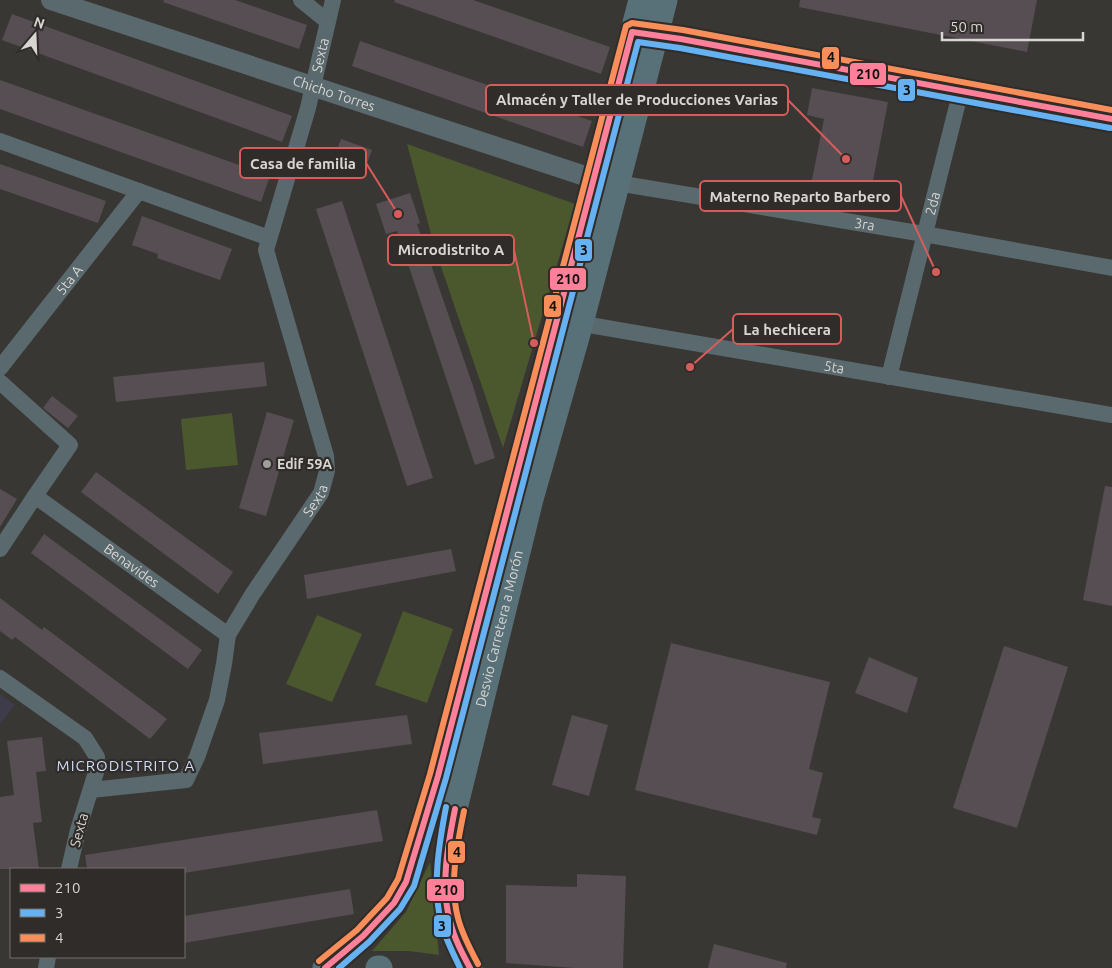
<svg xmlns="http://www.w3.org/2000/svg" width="1112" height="968" font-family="Ubuntu,sans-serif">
	<rect width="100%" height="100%" fill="#393734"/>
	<polygon fill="#3e3b4a" points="0,694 15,705 0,724"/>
	<g fill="#4b572c">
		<polygon points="407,144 575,204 503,448 435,249"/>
		<polygon points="232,413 238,465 186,470 181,419"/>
		<polygon points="403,611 453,629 427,703 375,685"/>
		<polygon points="317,615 362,634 332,702 286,684"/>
		<polygon points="430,862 439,955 409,951 372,951 406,912"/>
	</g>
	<g fill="#564e52">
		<polygon points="164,0 235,0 307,25 299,49 163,2"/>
		<polygon points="395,0 473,0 610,47 601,74 394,2"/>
		<polygon points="800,0 1037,0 1027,52 799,7"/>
		<polygon points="12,14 292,116 282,142 2,40"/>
		<polygon points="360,41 592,121 583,147 352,66"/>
		<polygon points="0,80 270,176 261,202 0,109"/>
		<polygon points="812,88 888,102 867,212 808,200 824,119 807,115"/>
		<polygon points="341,139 372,150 365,169 334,158"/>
		<polygon points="0,164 106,201 98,223 0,189"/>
		<polygon points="410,193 420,223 417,224 473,386 495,458 475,465 397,231 386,234 376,204"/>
		<polygon points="342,201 433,478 407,486 316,209"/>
		<polygon points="142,216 232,249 220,280 157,258 158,254 132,245"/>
		<polygon points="264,362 267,386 116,402 113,377"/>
		<polygon points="52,396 78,416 68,428 43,408"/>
		<polygon points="267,412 294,420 266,516 239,508"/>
		<polygon points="96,472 233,572 218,594 81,492"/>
		<polygon points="1105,486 1112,487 1112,606 1083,600"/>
		<polygon points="0,489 17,499 0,527"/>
		<polygon points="44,534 202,650 188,669 31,553"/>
		<polygon points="451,549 456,571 307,599 304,575"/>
		<polygon points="0,598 42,630 44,627 167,719 150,739 15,637 12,640 0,631"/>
		<polygon points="671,643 830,682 809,769 823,773 812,817 821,819 817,835 635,790"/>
		<polygon points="1004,646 1068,667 1017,828 953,808"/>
		<polygon points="869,657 918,678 907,713 855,693"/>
		<polygon points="407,715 412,744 263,764 259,733"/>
		<polygon points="572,715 608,725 589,796 552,785"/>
		<polygon points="42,737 46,771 36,772 42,822 33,823 39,869 0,869 0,797 14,795 7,741"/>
		<polygon points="377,810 383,841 184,873 184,869 87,869 85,855"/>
		<polygon points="577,874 626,876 623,968 575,968 506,963 506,885 577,887"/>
		<polygon points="350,889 354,914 184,943 184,916"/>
		<polygon points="714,944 787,963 786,968 708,968"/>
	</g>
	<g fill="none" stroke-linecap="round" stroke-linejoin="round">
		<g stroke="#5a696d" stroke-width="16">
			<polyline points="301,0 327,21"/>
			<polyline points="0,141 269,238"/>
			<path id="s1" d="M 617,183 L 924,234 L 1112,268"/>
			<path id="s2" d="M 572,322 L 1112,415"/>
			<path id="s3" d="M 0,368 L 139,191"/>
			<path id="s4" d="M 889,377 L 961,90"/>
			<polyline points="0,382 70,445 35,496 0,549"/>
			<path id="s5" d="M 35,496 L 228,635"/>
			<polyline points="0,678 85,738 97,757 97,769 78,830 69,869"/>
			<path id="s6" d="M 91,790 L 186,780 L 197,757 L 217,700 L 224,664 L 228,635 L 252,595 L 321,493 L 327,471 L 326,456 L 266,250 L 308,108 L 333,0"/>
			<polyline points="46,968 48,957"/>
		</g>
		<g stroke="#5a696d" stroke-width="20">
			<path id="s7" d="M 51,0 L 594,179 L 607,181"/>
			<polyline points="642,33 961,90 1112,119"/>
		</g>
		<g stroke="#587179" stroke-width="25">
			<polyline points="325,968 363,936 394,903 406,882 438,776 641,0"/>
			<polyline points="378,968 380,968"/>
			<path id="s8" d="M 470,968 C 462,952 451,932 448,914 C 443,883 449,851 452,821 L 531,499 L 581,323 L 665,0"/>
		</g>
		<defs>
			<g id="bus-1">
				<path d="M 455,809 C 448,844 440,886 450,921 C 454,938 462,953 470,968"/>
				<polyline points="325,968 363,936 394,903 406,882 438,776 632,32 681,39 1112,119"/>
			</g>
			<g id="bus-2">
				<path d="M 446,807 C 439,844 432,885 441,922 C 445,938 453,953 460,968"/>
				<polyline points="339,968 369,942 400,909 414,886 446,778 638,42 680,48 1110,128"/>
			</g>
			<g id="bus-3">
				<path d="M 464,811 C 457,845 449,884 458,918 C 462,934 470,949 478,964"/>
				<polyline points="319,961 357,930 387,898 398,879 430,774 626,26 632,23 683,30 1112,110"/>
			</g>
		</defs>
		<use href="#bus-1" stroke="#302c29" stroke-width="10"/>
		<use href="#bus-2" stroke="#302c29" stroke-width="10"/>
		<use href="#bus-3" stroke="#302c29" stroke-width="10"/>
		<use href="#bus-1" stroke="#ff8098" stroke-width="6"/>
		<use href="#bus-2" stroke="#66b1f2" stroke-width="6"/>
		<use href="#bus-3" stroke="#fa8e5a" stroke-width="6"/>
	</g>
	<circle fill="#a09e9b" stroke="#302c29" stroke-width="2" cx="267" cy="464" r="5"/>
	<g text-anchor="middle" stroke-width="4.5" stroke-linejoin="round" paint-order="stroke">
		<g font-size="14" fill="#d8d6d3" stroke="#302c29">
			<text dy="5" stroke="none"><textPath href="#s6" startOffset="872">Sexta</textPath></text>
			<text dy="5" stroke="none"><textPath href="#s7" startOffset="298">Chicho Torres</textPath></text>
			<text dy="5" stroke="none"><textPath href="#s4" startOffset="179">2da</textPath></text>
			<text dy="5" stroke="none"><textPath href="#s1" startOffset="251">3ra</textPath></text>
			<text dy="5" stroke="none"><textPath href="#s3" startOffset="112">5ta A</textPath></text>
			<text dy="5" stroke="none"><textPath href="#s2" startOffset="266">5ta</textPath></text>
			<text dy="5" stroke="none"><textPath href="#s6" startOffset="408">Sexta</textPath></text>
			<text dy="5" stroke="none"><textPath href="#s5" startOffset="119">Benavides</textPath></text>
			<text dy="5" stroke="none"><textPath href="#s8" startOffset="350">Desvio Carretera a Morón</textPath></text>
			<text transform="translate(79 830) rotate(-75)" y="5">Sexta</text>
		</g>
		<g font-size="14" font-weight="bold" fill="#d8d6d3" stroke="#302c29" text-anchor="start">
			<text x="277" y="469">Edif 59A</text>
		</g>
		<g font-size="15" letter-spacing="1" fill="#d1ddf8" stroke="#302c29">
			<text x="126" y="771">MICRODISTRITO A</text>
		</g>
	</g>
	<path fill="none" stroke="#d75c5b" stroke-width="2" d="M846 159L788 100M398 214L366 163M936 272L901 196M534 343L514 250M690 367L733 329"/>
	<g fill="#d75c5b" stroke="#302c29" stroke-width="2">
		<circle cx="846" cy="159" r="5"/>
		<circle cx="398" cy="214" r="5"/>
		<circle cx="936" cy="272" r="5"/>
		<circle cx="534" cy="343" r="5"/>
		<circle cx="690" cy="367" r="5"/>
	</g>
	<g fill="#302c29" stroke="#d75c5b" stroke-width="2">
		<rect x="486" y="85" width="302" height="30" rx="5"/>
		<rect x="240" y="148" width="126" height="30" rx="5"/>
		<rect x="700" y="181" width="201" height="30" rx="5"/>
		<rect x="388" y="235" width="126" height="30" rx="5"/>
		<rect x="733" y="314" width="108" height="30" rx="5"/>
	</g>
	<g font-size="15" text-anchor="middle" font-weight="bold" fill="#d8d6d3">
		<text x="637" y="105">Almacén y Taller de Producciones Varias</text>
		<text x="303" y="169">Casa de familia</text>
		<text x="800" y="202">Materno Reparto Barbero</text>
		<text x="451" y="255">Microdistrito A</text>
		<text x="787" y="335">La hechicera</text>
	</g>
	<g stroke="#302c29" stroke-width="2">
		<rect x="821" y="46" width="19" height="24" rx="5" fill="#fa8e5a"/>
		<rect x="849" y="62" width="38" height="24" rx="5" fill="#ff8098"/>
		<rect x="897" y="78" width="19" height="24" rx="5" fill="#66b1f2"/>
		<rect x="574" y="238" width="19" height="24" rx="5" fill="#66b1f2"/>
		<rect x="549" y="267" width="38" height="24" rx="5" fill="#ff8098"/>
		<rect x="543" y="294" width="19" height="24" rx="5" fill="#fa8e5a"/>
		<rect x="447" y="840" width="19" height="24" rx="5" fill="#fa8e5a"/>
		<rect x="426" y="878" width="39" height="24" rx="5" fill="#ff8098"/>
		<rect x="433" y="914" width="19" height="24" rx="5" fill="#66b1f2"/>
	</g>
	<g font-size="14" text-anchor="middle" font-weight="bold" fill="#111">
		<text x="831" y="62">4</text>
		<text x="868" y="79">210</text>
		<text x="907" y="95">3</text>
		<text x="584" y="255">3</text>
		<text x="568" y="284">210</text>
		<text x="553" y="311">4</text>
		<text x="457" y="857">4</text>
		<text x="446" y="895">210</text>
		<text x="442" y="931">3</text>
	</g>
	<rect x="10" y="868" width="175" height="90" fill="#302c29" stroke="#73706d"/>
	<rect x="20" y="884" width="25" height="8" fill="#ff8098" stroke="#73706d"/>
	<text x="55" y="893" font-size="15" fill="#d8d6d3">210</text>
	<rect x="20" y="909" width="25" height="8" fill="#66b1f2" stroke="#73706d"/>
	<text x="55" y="918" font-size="15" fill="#d8d6d3">3</text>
	<rect x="20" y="934" width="25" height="8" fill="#fa8e5a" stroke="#73706d"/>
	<text x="55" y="943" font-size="15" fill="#d8d6d3">4</text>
	<g transform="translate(35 35) rotate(19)" stroke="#302c29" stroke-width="4" paint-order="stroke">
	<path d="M0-4L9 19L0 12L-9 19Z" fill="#d8d6d3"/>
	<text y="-8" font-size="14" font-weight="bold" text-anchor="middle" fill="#d8d6d3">N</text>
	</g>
	<path d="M942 32v8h141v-8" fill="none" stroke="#d8d6d3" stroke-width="2.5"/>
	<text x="950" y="32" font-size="15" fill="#d8d6d3" stroke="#302c29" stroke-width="4" paint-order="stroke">50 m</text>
</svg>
